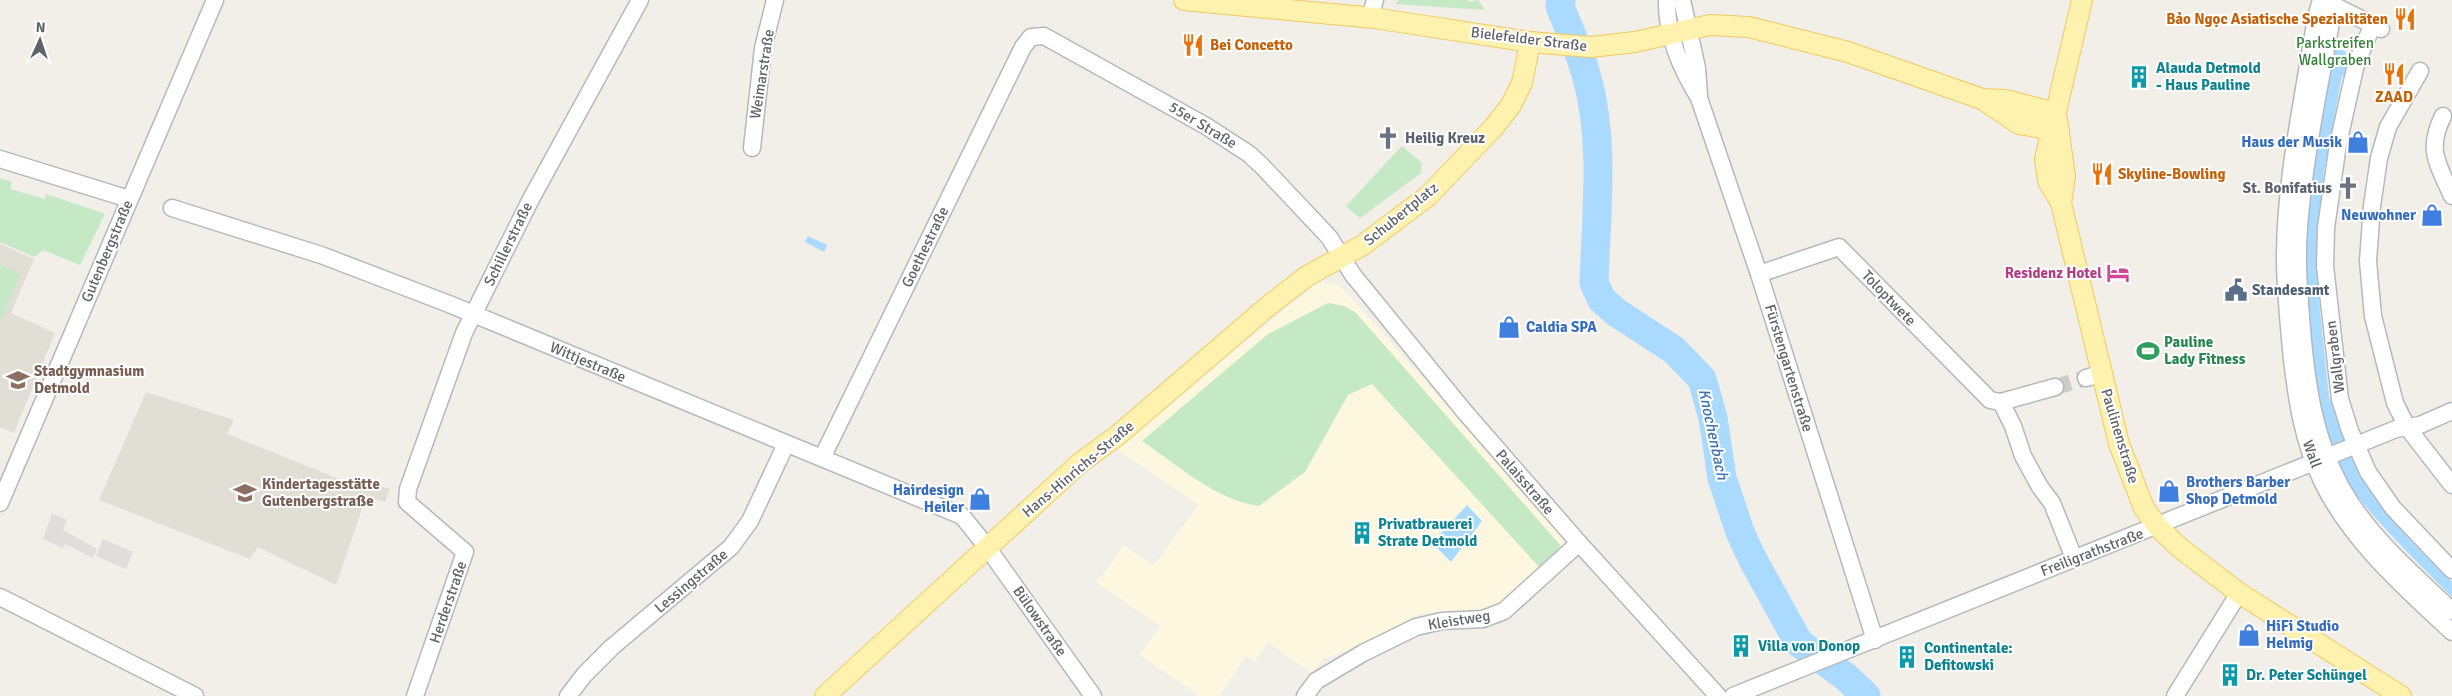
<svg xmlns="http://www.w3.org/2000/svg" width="2452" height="696" font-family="Signika,sans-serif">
	<rect width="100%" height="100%" fill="#f1efe8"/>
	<polygon fill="#fef7e0" points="1319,283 1337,285 1344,290 1568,543 1495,609 1478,615 1422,613 1348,650 1323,659 1312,673 1268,642 1255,661 1246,655 1219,696 1200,696 1139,655 1160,626 1096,582 1111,565 1123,545 1154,566 1198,505 1116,448 1313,286"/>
	<g fill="#e0deda">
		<polygon points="52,513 67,520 63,530 97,549 93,558 65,544 62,548 43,539"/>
		<polygon points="103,539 133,552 126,569 96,556"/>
	</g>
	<g fill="#e1ded6">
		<polygon points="0,244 34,259 11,313 55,333 14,433 0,427"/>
		<polygon points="146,392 234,420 227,434 354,485 357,479 390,489 385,502 366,497 336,585 258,547 250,559 99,500"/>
	</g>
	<g fill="#c5e8c5">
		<polygon points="1398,0 1468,0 1470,2 1478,0 1485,10 1395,4"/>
		<polygon points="1402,146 1422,163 1421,173 1360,218 1346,206"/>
		<polygon points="0,178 12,182 10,189 45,199 46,194 105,214 80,265 43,250 34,257 0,242"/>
		<polygon points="0,264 20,275 2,318 0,317"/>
		<path d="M 1328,303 L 1344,306 L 1356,313 L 1561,546 L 1540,568 L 1372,384 L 1348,395 L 1305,472 L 1259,506 C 1215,500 1178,465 1142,441 L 1268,334 Z"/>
	</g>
	<g fill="#aadaff">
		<path d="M 2333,48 L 2345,51 L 2348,66 L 2346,74 L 2342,76 L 2324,171 L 2317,240 L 2319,302 L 2329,397 L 2344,434 L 2327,441 C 2310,366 2302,287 2308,210 C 2312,156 2325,101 2333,48 Z"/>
		<polygon points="808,236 827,245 824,252 805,242"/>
		<path d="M 2355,463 C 2379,510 2415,546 2452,582 L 2452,597 C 2412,557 2370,517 2338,470 Z"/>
		<polygon points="1467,505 1482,521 1451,562 1432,543"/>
	</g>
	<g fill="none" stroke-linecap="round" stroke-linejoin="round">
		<polyline stroke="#aadaff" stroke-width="18" points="2327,415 2347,466 2359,487"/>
		<path stroke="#aadaff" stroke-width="29" d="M 1561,0 L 1560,6 C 1569,30 1581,53 1587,78 C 1605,143 1596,216 1594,283 L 1602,300 L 1617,313 L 1674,350 L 1702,379 L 1713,418 L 1722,478 L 1740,532 L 1753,560 L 1799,643 L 1846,677 L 1866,696"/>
		<polyline stroke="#ccccc8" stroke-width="16" stroke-dasharray="16 8" stroke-linecap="butt" points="2055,387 2086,378"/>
		<defs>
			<g id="minor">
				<path d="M 1667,0 C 1666,36 1681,68 1699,98 L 1759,274 L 1875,640"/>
				<polyline points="1682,0 1697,68 1699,96"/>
				<path d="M 2321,0 L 2316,17 C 2304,96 2285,177 2285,258 C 2285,291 2289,326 2292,360 C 2297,401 2303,442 2322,481 C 2351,541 2404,587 2452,632"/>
				<polyline points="2327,2 2381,29"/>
				<path d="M 2335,5 L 2331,22 C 2319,90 2304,159 2299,228 C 2296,266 2300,304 2303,341 C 2308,393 2316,441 2341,487 C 2368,536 2412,573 2452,611"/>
				<polyline points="1370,18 1375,0"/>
				<polyline points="2373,24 2356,64 2338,144 2326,228 2325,266 2340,399 2350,431 2368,472 2393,508 2452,570"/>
				<polyline points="2420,71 2388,127 2379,158 2372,206 2368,261 2373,316 2395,403 2407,427 2452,485"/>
				<path d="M 2443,116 C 2426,150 2438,164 2452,196"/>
				<polyline points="752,148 763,48 775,0"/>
				<polyline points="0,159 129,199"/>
				<polyline points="172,208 321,255 449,304 962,516 987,547 1093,696"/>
				<polyline points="1759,274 1839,247 1990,400 2001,402 2055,387"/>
				<polyline points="2086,378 2101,374"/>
				<polyline points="2001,402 2013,426 2023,456 2040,487 2052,503 2074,558"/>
				<polyline points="822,458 1023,47 1031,37 1044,36 1206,126 1249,154 1262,166 1329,237 1353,275 1464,411 1579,543 1718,696"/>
				<polyline points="0,503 215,0"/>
				<polyline points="0,597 195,696"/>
				<polyline points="415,696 465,552 407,502 408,489 464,333 531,199 640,0"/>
				<polyline points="568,696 584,675 612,647 731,547 750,521 786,444"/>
				<polyline points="1305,696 1316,681 1363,653 1416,627 1442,621 1483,619 1504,611 1579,543"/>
				<polyline points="1733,696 2396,429 2420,425 2452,411"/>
				<polyline points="2175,696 2239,593"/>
			</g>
			<g id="major">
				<polyline points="1184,0 1374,18 1530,42 1591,47 1635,42 1710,25 1749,27 1848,52 1982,99 2019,124 2059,131"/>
				<polyline points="2082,0 2045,159 2048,181 2061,203 2119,444 2144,508 2158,527 2180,548 2239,593 2401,696"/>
				<polyline points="1982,99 2005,100 2056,113"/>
				<polyline points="2057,119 2065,176 2061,203"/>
				<polyline points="825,696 1080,463 1118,435 1267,307 1307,276 1363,245 1428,196 1494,127 1511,105 1522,83 1530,42"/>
			</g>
		</defs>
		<use href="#minor" stroke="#b5b8bc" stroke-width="19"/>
		<use href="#major" stroke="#f2c960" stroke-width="22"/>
		<use href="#minor" stroke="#fff" stroke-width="16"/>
		<use href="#major" stroke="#fff2af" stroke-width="20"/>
	</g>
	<defs>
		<symbol id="restaurant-bare" viewBox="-9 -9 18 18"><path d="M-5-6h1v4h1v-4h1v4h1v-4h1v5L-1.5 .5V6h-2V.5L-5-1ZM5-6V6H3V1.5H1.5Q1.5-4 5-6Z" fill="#e8710a" stroke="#fff" stroke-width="2.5" paint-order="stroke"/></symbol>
		<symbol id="building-bare" viewBox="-9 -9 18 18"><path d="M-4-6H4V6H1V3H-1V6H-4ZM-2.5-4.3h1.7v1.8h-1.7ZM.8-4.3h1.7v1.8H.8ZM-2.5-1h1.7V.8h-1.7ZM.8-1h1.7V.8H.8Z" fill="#0f9aa8" stroke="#fff" stroke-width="2.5" paint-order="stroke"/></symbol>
		<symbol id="church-bare" viewBox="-9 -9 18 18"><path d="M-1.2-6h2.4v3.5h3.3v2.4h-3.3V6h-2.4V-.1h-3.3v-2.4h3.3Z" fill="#6b7280" stroke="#fff" stroke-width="2.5" paint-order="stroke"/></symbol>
		<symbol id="shop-bare" viewBox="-9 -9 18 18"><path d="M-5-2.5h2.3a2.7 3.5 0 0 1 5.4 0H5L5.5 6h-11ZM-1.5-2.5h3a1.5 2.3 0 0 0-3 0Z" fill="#3f7fe0" stroke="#fff" stroke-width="2.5" paint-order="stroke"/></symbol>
		<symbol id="hotel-bare" viewBox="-9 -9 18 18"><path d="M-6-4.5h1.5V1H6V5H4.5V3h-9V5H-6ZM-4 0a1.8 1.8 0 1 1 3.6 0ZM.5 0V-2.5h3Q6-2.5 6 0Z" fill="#d1479c" stroke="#fff" stroke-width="2.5" paint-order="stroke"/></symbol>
		<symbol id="civic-bare" viewBox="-9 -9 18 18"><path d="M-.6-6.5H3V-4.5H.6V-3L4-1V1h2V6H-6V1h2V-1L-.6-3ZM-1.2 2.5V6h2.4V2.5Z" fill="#5c6f8a" stroke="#fff" stroke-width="2.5" paint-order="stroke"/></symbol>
		<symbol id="stadium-bare" viewBox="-9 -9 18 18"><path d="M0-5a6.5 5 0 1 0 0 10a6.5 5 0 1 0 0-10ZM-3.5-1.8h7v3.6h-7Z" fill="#2e9e5b" stroke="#fff" stroke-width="2.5" paint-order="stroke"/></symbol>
		<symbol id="school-bare" viewBox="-9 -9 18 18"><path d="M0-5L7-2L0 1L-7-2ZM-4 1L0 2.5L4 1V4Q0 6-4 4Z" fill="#8d6e63" stroke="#fff" stroke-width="2.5" paint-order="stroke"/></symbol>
	</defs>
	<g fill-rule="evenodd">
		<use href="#restaurant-bare" x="2389" y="3" width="32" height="32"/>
		<use href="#restaurant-bare" x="1177" y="29" width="32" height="32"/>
		<use href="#restaurant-bare" x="2378" y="58" width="32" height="32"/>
		<use href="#building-bare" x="2123" y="61" width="32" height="32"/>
		<use href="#church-bare" x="1372" y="122" width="32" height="32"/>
		<use href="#shop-bare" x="2342" y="126" width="32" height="32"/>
		<use href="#restaurant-bare" x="2086" y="158" width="32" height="32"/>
		<use href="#church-bare" x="2332" y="172" width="32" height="32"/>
		<use href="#shop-bare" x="2416" y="199" width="32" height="32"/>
		<use href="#hotel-bare" x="2102" y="257" width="32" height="32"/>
		<use href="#civic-bare" x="2220" y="274" width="32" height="32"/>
		<use href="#shop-bare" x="1493" y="311" width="32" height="32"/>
		<use href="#stadium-bare" x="2132" y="335" width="32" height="32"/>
		<use href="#school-bare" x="2" y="364" width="32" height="32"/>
		<use href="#shop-bare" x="2153" y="475" width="32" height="32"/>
		<use href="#school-bare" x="229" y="477" width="32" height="32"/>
		<use href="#shop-bare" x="964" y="483" width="32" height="32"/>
		<use href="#building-bare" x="1346" y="517" width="32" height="32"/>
		<use href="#shop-bare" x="2233" y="619" width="32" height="32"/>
		<use href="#building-bare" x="1725" y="630" width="32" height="32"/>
		<use href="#building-bare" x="1891" y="641" width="32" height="32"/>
		<use href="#building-bare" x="2214" y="659" width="32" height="32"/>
	</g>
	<g text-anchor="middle" stroke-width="4" stroke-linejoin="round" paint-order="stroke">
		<g font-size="15" font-weight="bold" fill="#c56008" stroke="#fff" text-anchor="start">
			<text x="2388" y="24" text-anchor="end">Bảo Ngọc Asiatische Spezialitäten</text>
			<text x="1210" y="50">Bei Concetto</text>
			<text x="2394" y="102" text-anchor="middle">ZAAD</text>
			<text x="2118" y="179">Skyline-Bowling</text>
		</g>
		<g font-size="15" fill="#5f6368" stroke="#fff">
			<text transform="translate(1529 39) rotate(7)" y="5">Bielefelder Straße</text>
			<text transform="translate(762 74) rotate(-81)" y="5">Weimarstraße</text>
			<text transform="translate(1203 125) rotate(31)" y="5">55er Straße</text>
			<text transform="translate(1401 214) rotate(-39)" y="5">Schubertplatz</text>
			<text transform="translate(508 244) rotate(-64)" y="5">Schillerstraße</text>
			<text transform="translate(925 247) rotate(-64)" y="5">Goethestraße</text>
			<text transform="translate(107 251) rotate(-67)" y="5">Gutenbergstraße</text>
			<text transform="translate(1889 298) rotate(46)" y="5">Toloptwete</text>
			<text transform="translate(2335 357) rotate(-97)" y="5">Wallgraben</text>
			<text transform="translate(588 362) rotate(23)" y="5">Wittjestraße</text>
			<text transform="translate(1789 368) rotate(73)" y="5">Fürstengartenstraße</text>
			<text transform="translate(2120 436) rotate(73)" y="5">Paulinenstraße</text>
			<text transform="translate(2312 454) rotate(70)" y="5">Wall</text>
			<text transform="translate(1078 469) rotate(-40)" y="5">Hans-Hinrichs-Straße</text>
			<text transform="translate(1525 482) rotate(49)" y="5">Palaisstraße</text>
			<text transform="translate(2092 552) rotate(-21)" y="5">Freiligrathstraße</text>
			<text transform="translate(691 581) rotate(-40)" y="5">Lessingstraße</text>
			<text transform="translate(448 602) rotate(-71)" y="5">Herderstraße</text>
			<text transform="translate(1459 620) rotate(-9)" y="5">Kleistweg</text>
			<text transform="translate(1040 621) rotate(55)" y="5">Bülowstraße</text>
		</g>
		<g font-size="15" fill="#348238" stroke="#fff">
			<text x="2335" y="48">Parkstreifen<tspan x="2335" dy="17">Wallgraben</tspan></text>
		</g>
		<g font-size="15" font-weight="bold" fill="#0d838f" stroke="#fff" text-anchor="start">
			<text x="2156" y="73">Alauda Detmold<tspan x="2156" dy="17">- Haus Pauline</tspan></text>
			<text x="1378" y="529">Privatbrauerei<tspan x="1378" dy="17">Strate Detmold</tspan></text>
			<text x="1758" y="651">Villa von Donop</text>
			<text x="1924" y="653">Continentale:<tspan x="1924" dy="17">Defitowski</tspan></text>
			<text x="2246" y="680">Dr. Peter Schüngel</text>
		</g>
		<g font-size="15" font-weight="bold" fill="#5b616d" stroke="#fff" text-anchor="start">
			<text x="1405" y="143">Heilig Kreuz</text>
			<text x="2332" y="193" text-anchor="end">St. Bonifatius</text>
		</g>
		<g font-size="15" font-weight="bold" fill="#366cbe" stroke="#fff" text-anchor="end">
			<text x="2342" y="147">Haus der Musik</text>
			<text x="2416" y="220">Neuwohner</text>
			<text x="1526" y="332" text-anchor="start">Caldia SPA</text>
			<text x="2186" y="487" text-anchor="start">Brothers Barber<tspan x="2186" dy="17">Shop Detmold</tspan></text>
			<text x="964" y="495">Hairdesign<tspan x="964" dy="17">Heiler</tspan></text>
			<text x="2266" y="631" text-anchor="start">HiFi Studio<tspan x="2266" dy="17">Helmig</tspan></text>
		</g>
		<g font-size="15" font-weight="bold" fill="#b23c85" stroke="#fff" text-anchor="end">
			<text x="2102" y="278">Residenz Hotel</text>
		</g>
		<g font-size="15" font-weight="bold" fill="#4e5e75" stroke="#fff" text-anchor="start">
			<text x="2252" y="295">Standesamt</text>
		</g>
		<g font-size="15" font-weight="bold" fill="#27864d" stroke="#fff" text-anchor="start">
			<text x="2164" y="347">Pauline<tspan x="2164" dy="17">Lady Fitness</tspan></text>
		</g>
		<g font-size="15" font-weight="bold" fill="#785e54" stroke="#fff" text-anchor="start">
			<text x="34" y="376">Stadtgymnasium<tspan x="34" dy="17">Detmold</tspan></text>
			<text x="262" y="489">Kindertagesstätte<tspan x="262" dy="17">Gutenbergstraße</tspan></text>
		</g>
		<g font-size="16" font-style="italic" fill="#4174aa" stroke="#fff">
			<text transform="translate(1714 434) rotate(78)" y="6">Knochenbach</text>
		</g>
	</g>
	<g transform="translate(40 40) rotate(3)" stroke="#ffffff" stroke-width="4" paint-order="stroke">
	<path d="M0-4L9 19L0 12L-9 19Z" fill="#5f6368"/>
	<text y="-8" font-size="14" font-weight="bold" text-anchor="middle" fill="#5f6368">N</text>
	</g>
</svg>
